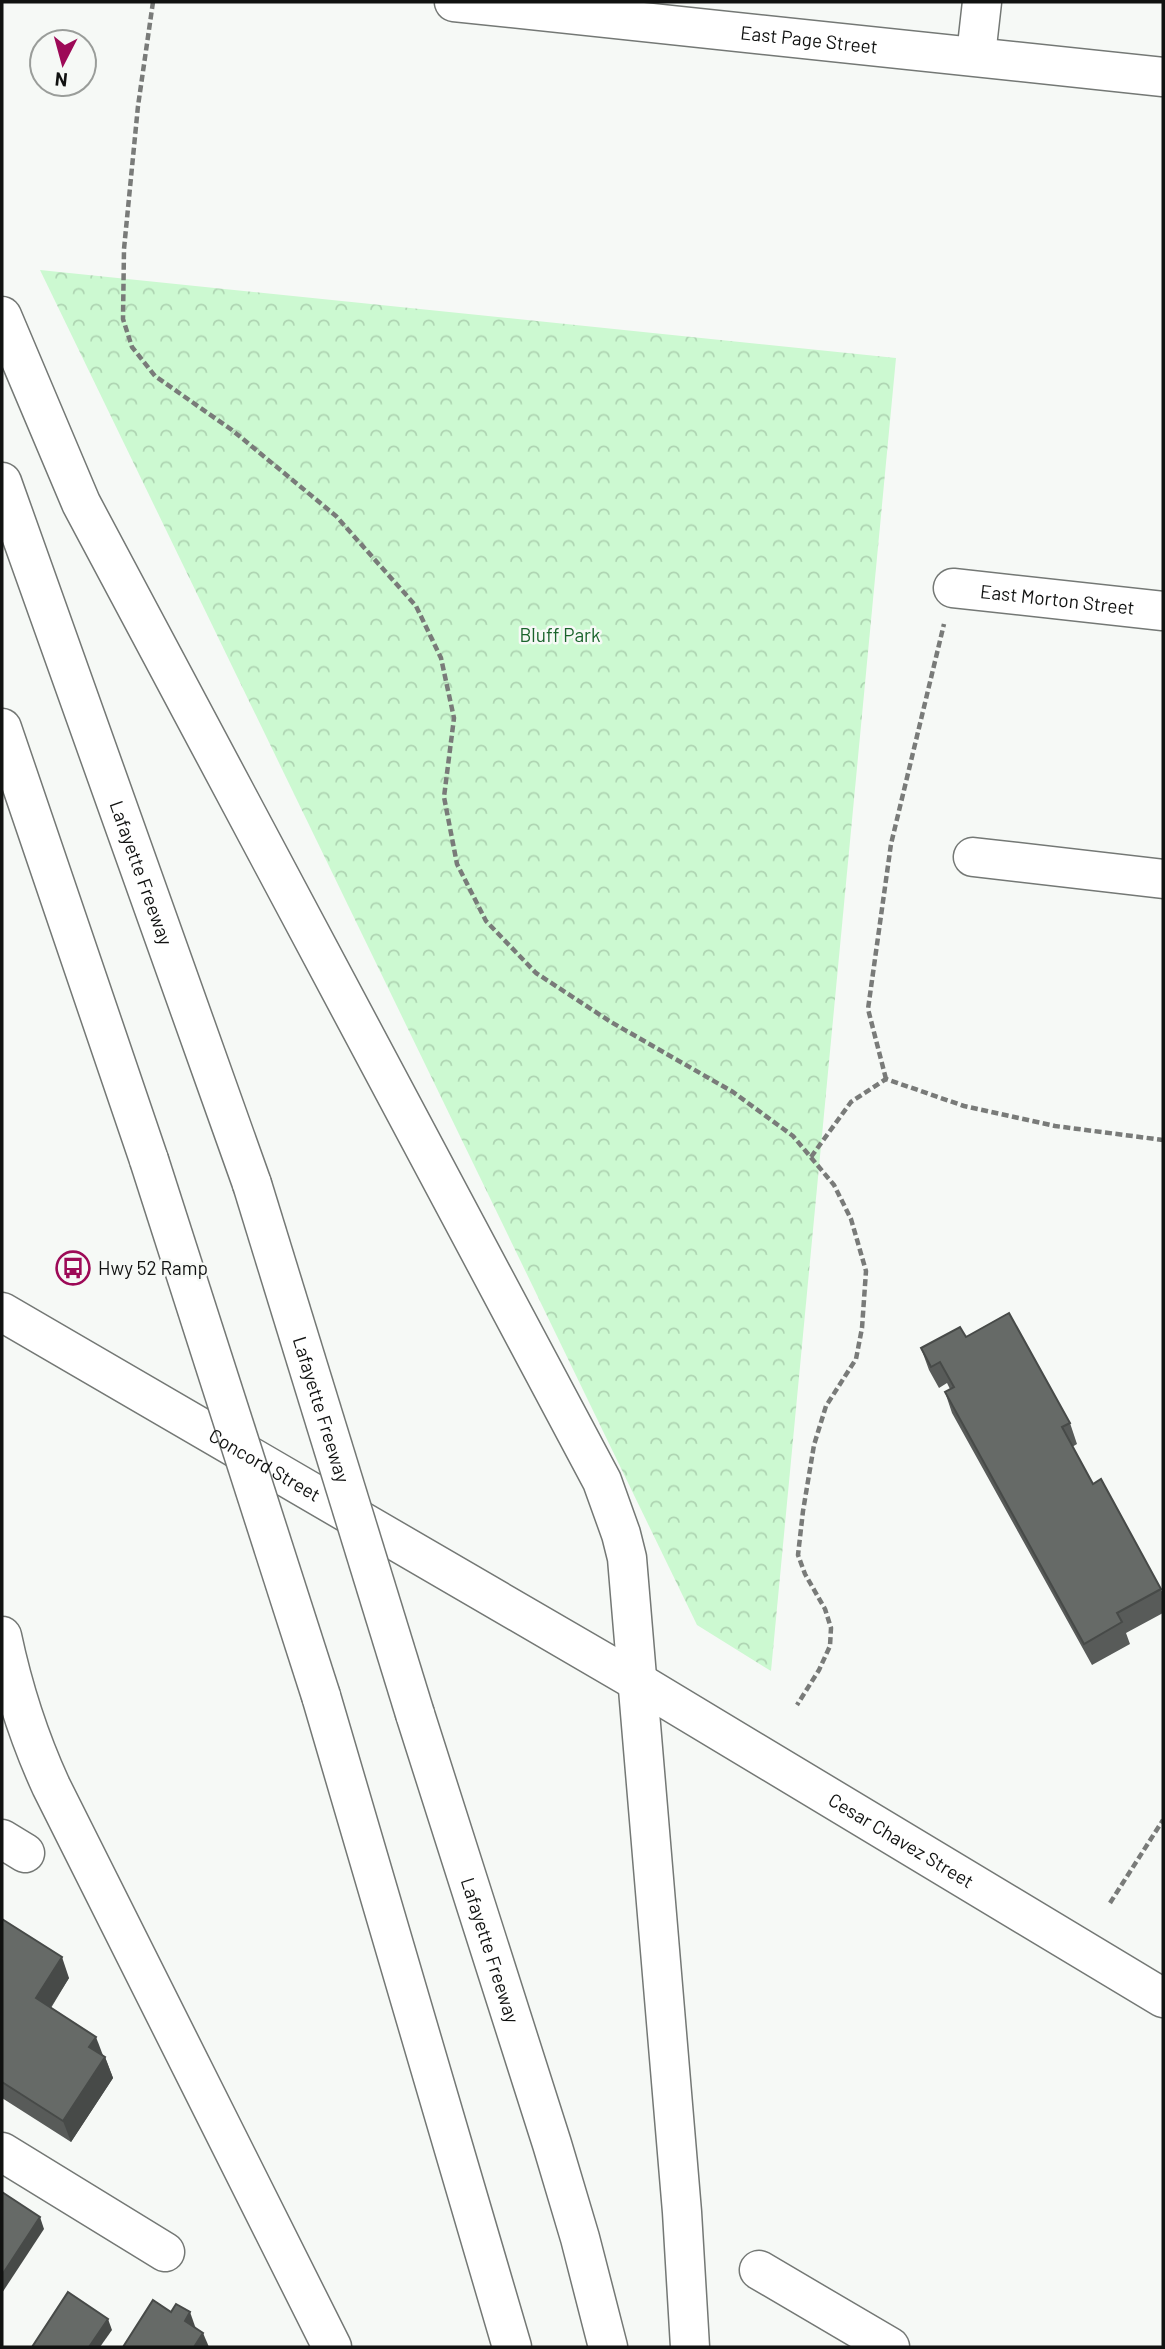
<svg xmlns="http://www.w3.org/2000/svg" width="1165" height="2349" font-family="Barlow,sans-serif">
	<defs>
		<pattern id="park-crowns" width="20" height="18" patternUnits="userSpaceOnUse" patternTransform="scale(1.75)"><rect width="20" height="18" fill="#ccf9d1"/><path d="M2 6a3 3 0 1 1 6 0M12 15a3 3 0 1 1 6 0" fill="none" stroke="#aed4b2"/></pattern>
	</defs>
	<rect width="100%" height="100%" fill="#f6f9f6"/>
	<polygon fill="url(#park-crowns)" points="40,270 896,358 771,1671 697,1625"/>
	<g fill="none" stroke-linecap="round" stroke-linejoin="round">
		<defs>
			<g id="minor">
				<path id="s1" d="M 454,2 L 1163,77"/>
				<polyline points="976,55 982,2"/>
				<path id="s2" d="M 953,588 L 1163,611"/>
				<polyline points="973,857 1163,879"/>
				<polyline points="2,1839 25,1853"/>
				<polyline points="2,2152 165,2252"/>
				<polyline points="759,2270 890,2347"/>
			</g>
			<g id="major">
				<path id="s3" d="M 2,1312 L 638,1682 L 1163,1998"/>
			</g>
			<g id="highway">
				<polyline points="2,316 81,503 602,1481 621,1534 627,1558 682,2212 690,2347"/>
				<path id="s4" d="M 2,482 L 252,1184"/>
				<polyline points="2,728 149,1160"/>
				<path d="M 2,1636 C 13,1688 29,1738 51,1786 L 332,2347"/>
				<polyline points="321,1696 512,2347"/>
				<path id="s5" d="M 415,1714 L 552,2144 L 580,2238 L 608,2347"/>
			</g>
		</defs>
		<use href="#minor" stroke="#747875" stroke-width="41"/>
		<use href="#major" stroke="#747875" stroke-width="41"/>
		<use href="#highway" stroke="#747875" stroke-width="41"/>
		<g stroke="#797b79" stroke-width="4.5" stroke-dasharray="7 3.5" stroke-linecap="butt">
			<polyline points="153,2 138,106 124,249 123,319 132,347 155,376 232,430 336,516 416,606 441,658 454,718 444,797 457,864 486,921 536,973 611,1022 733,1092 793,1136 834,1185 851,1219 866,1271 862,1328 856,1359 826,1406 814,1445 803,1511 798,1555 805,1574 825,1609 831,1628 830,1646 819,1670 797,1705"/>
			<polyline points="886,1079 868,1009 891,844 944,624"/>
			<polyline points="811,1157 851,1102 886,1079 964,1106 1055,1126 1163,1140"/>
			<polyline points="1110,1903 1163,1820"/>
		</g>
		<use href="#minor" stroke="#fff" stroke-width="38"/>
		<use href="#major" stroke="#fff" stroke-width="38"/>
		<use href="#highway" stroke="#fff" stroke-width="38"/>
		<defs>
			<g id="highway-bridge">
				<polyline points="149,1160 321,1696"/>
				<path id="s6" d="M 252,1184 L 415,1714"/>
			</g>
		</defs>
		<use href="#highway-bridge" stroke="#747875" stroke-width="41" stroke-linecap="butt"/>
		<use href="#highway-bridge" stroke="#fff" stroke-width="38"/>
	</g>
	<g fill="#585b59">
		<polygon points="966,1337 1070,1423 1077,1444 1072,1447 1093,1484 1161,1589 1163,1594 1163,1613 1126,1633 1130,1644 1092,1665 952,1413 945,1392 950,1389 947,1383 939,1388 929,1370 921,1348"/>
		<polygon points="2,1919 69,1978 51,2008 105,2057 113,2078 71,2142 2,2098"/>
	</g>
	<g fill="#474a48">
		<polygon points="62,1957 69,1978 43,2019 36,1998"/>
		<polygon points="96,2037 104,2058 89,2047"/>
		<polygon points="105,2057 113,2078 71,2142 63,2121"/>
		<polygon points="40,2217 44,2229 2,2293 2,2275"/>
		<polygon points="190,2312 196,2329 185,2321"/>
		<polygon points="108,2319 112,2330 100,2347 89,2347"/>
		<polygon points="203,2333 209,2347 194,2347"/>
	</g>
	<g fill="#666a67" stroke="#474a48" stroke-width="2">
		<polygon points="1009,1313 1070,1423 1062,1427 1093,1484 1101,1479 1161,1589 1117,1613 1122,1622 1084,1644 945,1392 954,1387 940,1362 931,1367 921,1348 960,1327 966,1337"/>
		<polygon points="2,1919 62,1957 36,1998 96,2037 89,2047 105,2057 63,2121 2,2082"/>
		<polygon points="2,2192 40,2217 2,2275"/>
		<polygon points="68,2292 108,2319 89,2347 32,2347"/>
		<polygon points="153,2300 171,2312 176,2304 190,2312 185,2321 203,2333 194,2347 123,2347"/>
	</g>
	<defs>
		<symbol id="bus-ring" viewBox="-11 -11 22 22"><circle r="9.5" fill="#f6f9f6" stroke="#9d0a57" stroke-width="1.5"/><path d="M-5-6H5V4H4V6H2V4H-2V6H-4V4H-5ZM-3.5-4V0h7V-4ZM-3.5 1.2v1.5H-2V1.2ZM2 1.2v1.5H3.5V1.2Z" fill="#9d0a57"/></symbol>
	</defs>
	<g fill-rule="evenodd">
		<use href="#bus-ring" x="54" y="1249" width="38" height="38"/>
	</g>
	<g text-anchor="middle" stroke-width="5" stroke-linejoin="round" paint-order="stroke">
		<g font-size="19" fill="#111211" stroke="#f6f9f6">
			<text dy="7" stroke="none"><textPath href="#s1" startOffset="357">East Page Street</textPath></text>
			<text dy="7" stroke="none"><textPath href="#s2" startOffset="105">East Morton Street</textPath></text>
			<text dy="7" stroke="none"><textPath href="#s4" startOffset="415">Lafayette Freeway</textPath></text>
			<text dy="7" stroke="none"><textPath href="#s6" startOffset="236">Lafayette Freeway</textPath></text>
			<text dy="7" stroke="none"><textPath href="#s3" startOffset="304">Concord Street</textPath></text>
			<text dy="7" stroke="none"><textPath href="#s3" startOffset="1043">Cesar Chavez Street</textPath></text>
			<text dy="7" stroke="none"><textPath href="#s5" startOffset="248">Lafayette Freeway</textPath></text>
		</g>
		<g font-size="19" fill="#1a642c" stroke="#f6f9f6">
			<text x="560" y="642">Bluff Park</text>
		</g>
		<g font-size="19" fill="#111211" stroke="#f6f9f6" text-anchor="start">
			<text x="98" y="1275">Hwy 52 Ramp</text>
		</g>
	</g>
	<rect width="1165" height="2349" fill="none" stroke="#111211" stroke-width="7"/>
	<g transform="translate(63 63) rotate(186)"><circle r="33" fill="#f6f9f6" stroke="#9a9d9a" stroke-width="2"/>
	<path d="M0-5L12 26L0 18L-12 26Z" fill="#9d0a57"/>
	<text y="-10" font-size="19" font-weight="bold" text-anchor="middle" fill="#111211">N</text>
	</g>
</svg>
